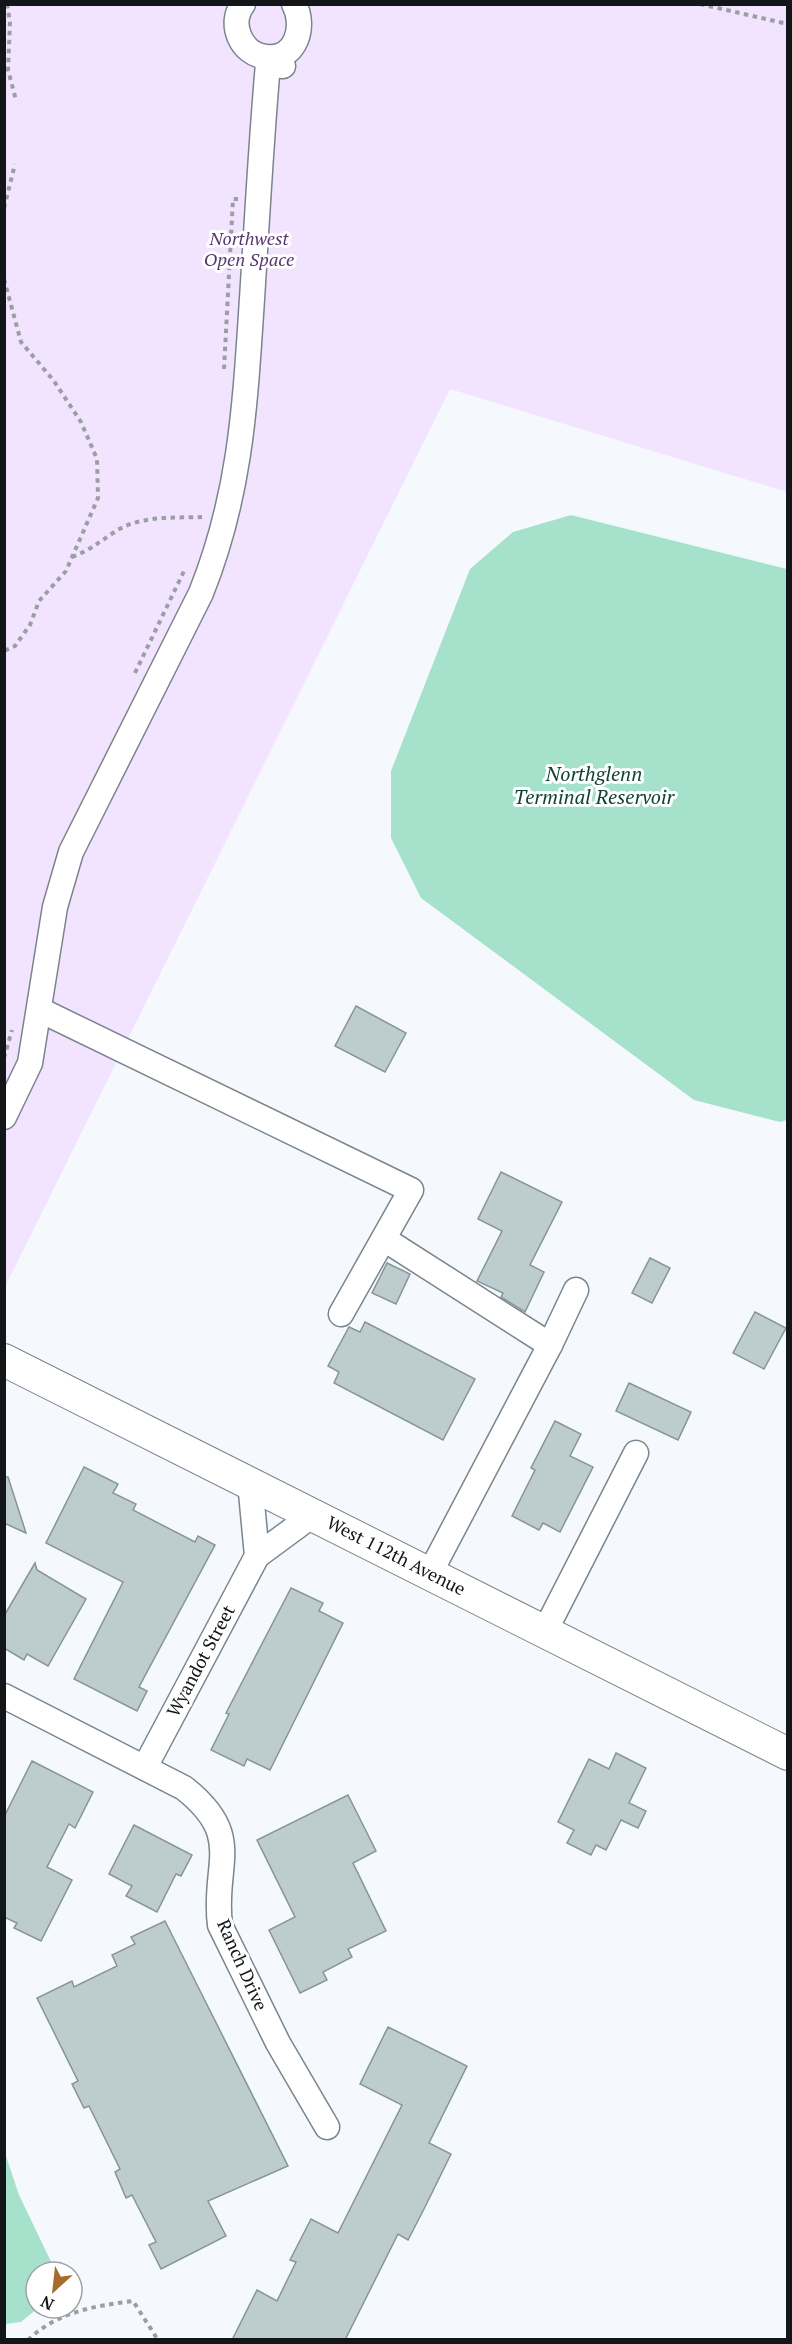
<svg xmlns="http://www.w3.org/2000/svg" width="792" height="2344" font-family="'PT Serif',serif">
	<rect width="100%" height="100%" fill="#f5f9fd"/>
	<polygon fill="#f2e4ff" points="5,5 787,5 787,492 450,389 5,1287"/>
	<g fill="#a6e2cb">
		<polygon points="571,515 787,569 787,1120 780,1122 694,1100 421,898 391,838 391,771 470,569 513,532"/>
		<polygon points="5,2153 19,2195 56,2272 36,2272 38,2308 21,2322 5,2324"/>
	</g>
	<g fill="#bdcdcf" stroke="#869596" stroke-width="1.5">
		<polygon points="356,1006 406,1033 385,1072 335,1046"/>
		<polygon points="501,1172 562,1202 530,1265 544,1272 525,1312 501,1297 503,1293 477,1281 502,1231 478,1219"/>
		<polygon points="650,1258 670,1268 652,1303 632,1293"/>
		<polygon points="387,1263 410,1274 396,1304 372,1293"/>
		<polygon points="755,1312 786,1328 764,1369 733,1353"/>
		<polygon points="365,1322 475,1379 443,1440 334,1383 339,1372 328,1366 349,1327 360,1332"/>
		<polygon points="629,1383 691,1412 678,1440 616,1411"/>
		<polygon points="555,1421 581,1434 570,1456 593,1467 560,1532 543,1523 539,1530 512,1516 535,1470 531,1468"/>
		<polygon points="84,1467 118,1484 113,1493 136,1504 133,1510 195,1542 198,1536 215,1545 139,1687 147,1691 137,1711 74,1679 123,1582 46,1543"/>
		<polygon points="4,1477 8,1477 26,1533 4,1523"/>
		<polygon points="35,1563 37,1570 86,1599 48,1666 27,1654 24,1660 4,1648 4,1616"/>
		<polygon points="291,1588 323,1603 319,1611 343,1623 270,1770 247,1759 244,1766 211,1750 229,1714 226,1713"/>
		<polygon points="616,1753 646,1768 629,1803 646,1811 638,1828 621,1820 606,1850 596,1845 591,1855 567,1843 574,1830 558,1822 589,1759 609,1769"/>
		<polygon points="32,1761 93,1792 75,1828 69,1824 47,1867 72,1880 41,1941 14,1928 17,1923 4,1917 4,1817"/>
		<polygon points="348,1795 376,1851 353,1863 386,1931 348,1949 352,1957 323,1972 327,1980 300,1993 269,1930 295,1917 257,1840"/>
		<polygon points="134,1825 192,1855 181,1876 176,1874 157,1912 126,1896 132,1886 109,1874"/>
		<polygon points="165,1921 288,2166 208,2201 226,2236 161,2269 149,2245 156,2242 132,2195 126,2198 115,2172 120,2169 89,2106 84,2108 72,2084 78,2081 37,1998 72,1981 74,1987 117,1966 112,1955 135,1944 131,1937"/>
		<polygon points="388,2027 467,2066 429,2143 451,2154 424,2209 408,2240 398,2234 345,2340 232,2340 257,2290 277,2301 296,2262 290,2260 311,2219 338,2233 402,2105 360,2084"/>
	</g>
	<g fill="none" stroke-linecap="round" stroke-linejoin="round">
		<defs>
			<g id="minor">
				<path d="M 243,4 C 228,24 241,54 266,57 C 296,61 306,26 294,4"/>
				<polyline points="40,1010 411,1190 341,1314"/>
				<path d="M 4,1117 L 30,1063 L 55,907 L 71,852 L 201,593 C 241,493 245,405 252,299 C 257,221 261,142 268,64 L 283,66"/>
				<polyline points="384,1239 550,1345 576,1290"/>
				<polyline points="250,1482 257,1556"/>
				<polyline points="430,1573 550,1345"/>
				<polyline points="545,1631 636,1453"/>
				<path d="M 4,1696 L 184,1788 C 246,1837 212,1864 220,1925 L 278,2043 L 327,2127"/>
				<polyline points="145,1767 257,1556 314,1514"/>
			</g>
			<polyline id="major" points="4,1360 788,1754"/>
		</defs>
		<use href="#minor" stroke="#7a858d" stroke-width="27"/>
		<use href="#major" stroke="#7a858d" stroke-width="34"/>
		<g stroke="#9b9fa2" stroke-width="4" stroke-dasharray="4.5 4.5" stroke-linecap="butt">
			<polyline points="7,4 10,22 8,70 16,100"/>
			<polyline points="700,4 788,24"/>
			<polyline points="4,208 15,164"/>
			<polyline points="4,279 21,342 54,381 81,422 97,459 98,498 66,571 39,601 30,625 15,646 4,651"/>
			<polyline points="224,369 233,199 238,199"/>
			<path d="M 72,557 C 92,549 99,542 116,531 C 141,515 176,518 204,517"/>
			<polyline points="135,673 185,569"/>
			<polyline points="4,1058 12,1030"/>
			<path d="M 28,2340 C 57,2312 94,2306 133,2301 L 158,2340"/>
		</g>
		<use href="#minor" stroke="#fff" stroke-width="24"/>
		<use href="#major" stroke="#fff" stroke-width="32"/>
	</g>
	<g text-anchor="middle" stroke-width="6" stroke-linejoin="round" paint-order="stroke">
		<g font-size="18" font-style="italic" fill="#573770" stroke="#fff">
			<text x="249" y="245">Northwest<tspan x="249" dy="21">Open Space</tspan></text>
		</g>
		<g font-size="18" fill="#121619" stroke="#fff">
			<text transform="translate(396 1556) rotate(27)" y="6">West 112th Avenue</text>
			<text transform="translate(201 1661) rotate(-62)" y="6">Wyandot Street</text>
			<text transform="translate(242 1965) rotate(66)" y="6">Ranch Drive</text>
		</g>
		<g font-size="20" font-style="italic" fill="#104334" stroke="#fff">
			<text x="594" y="781">Northglenn<tspan x="594" dy="23">Terminal Reservoir</tspan></text>
		</g>
	</g>
	<rect width="792" height="2344" fill="none" stroke="#121619" stroke-width="12"/>
	<g transform="translate(54 2290) rotate(207)"><circle r="28" fill="#ffffff" stroke="#a0a2a3" stroke-width="1.5"/>
	<path d="M0-4.5L10 22L0 15L-10 22Z" fill="#a66c2c"/>
	<text y="-9" font-size="16" font-weight="bold" text-anchor="middle" fill="#121619">N</text>
	</g>
</svg>
